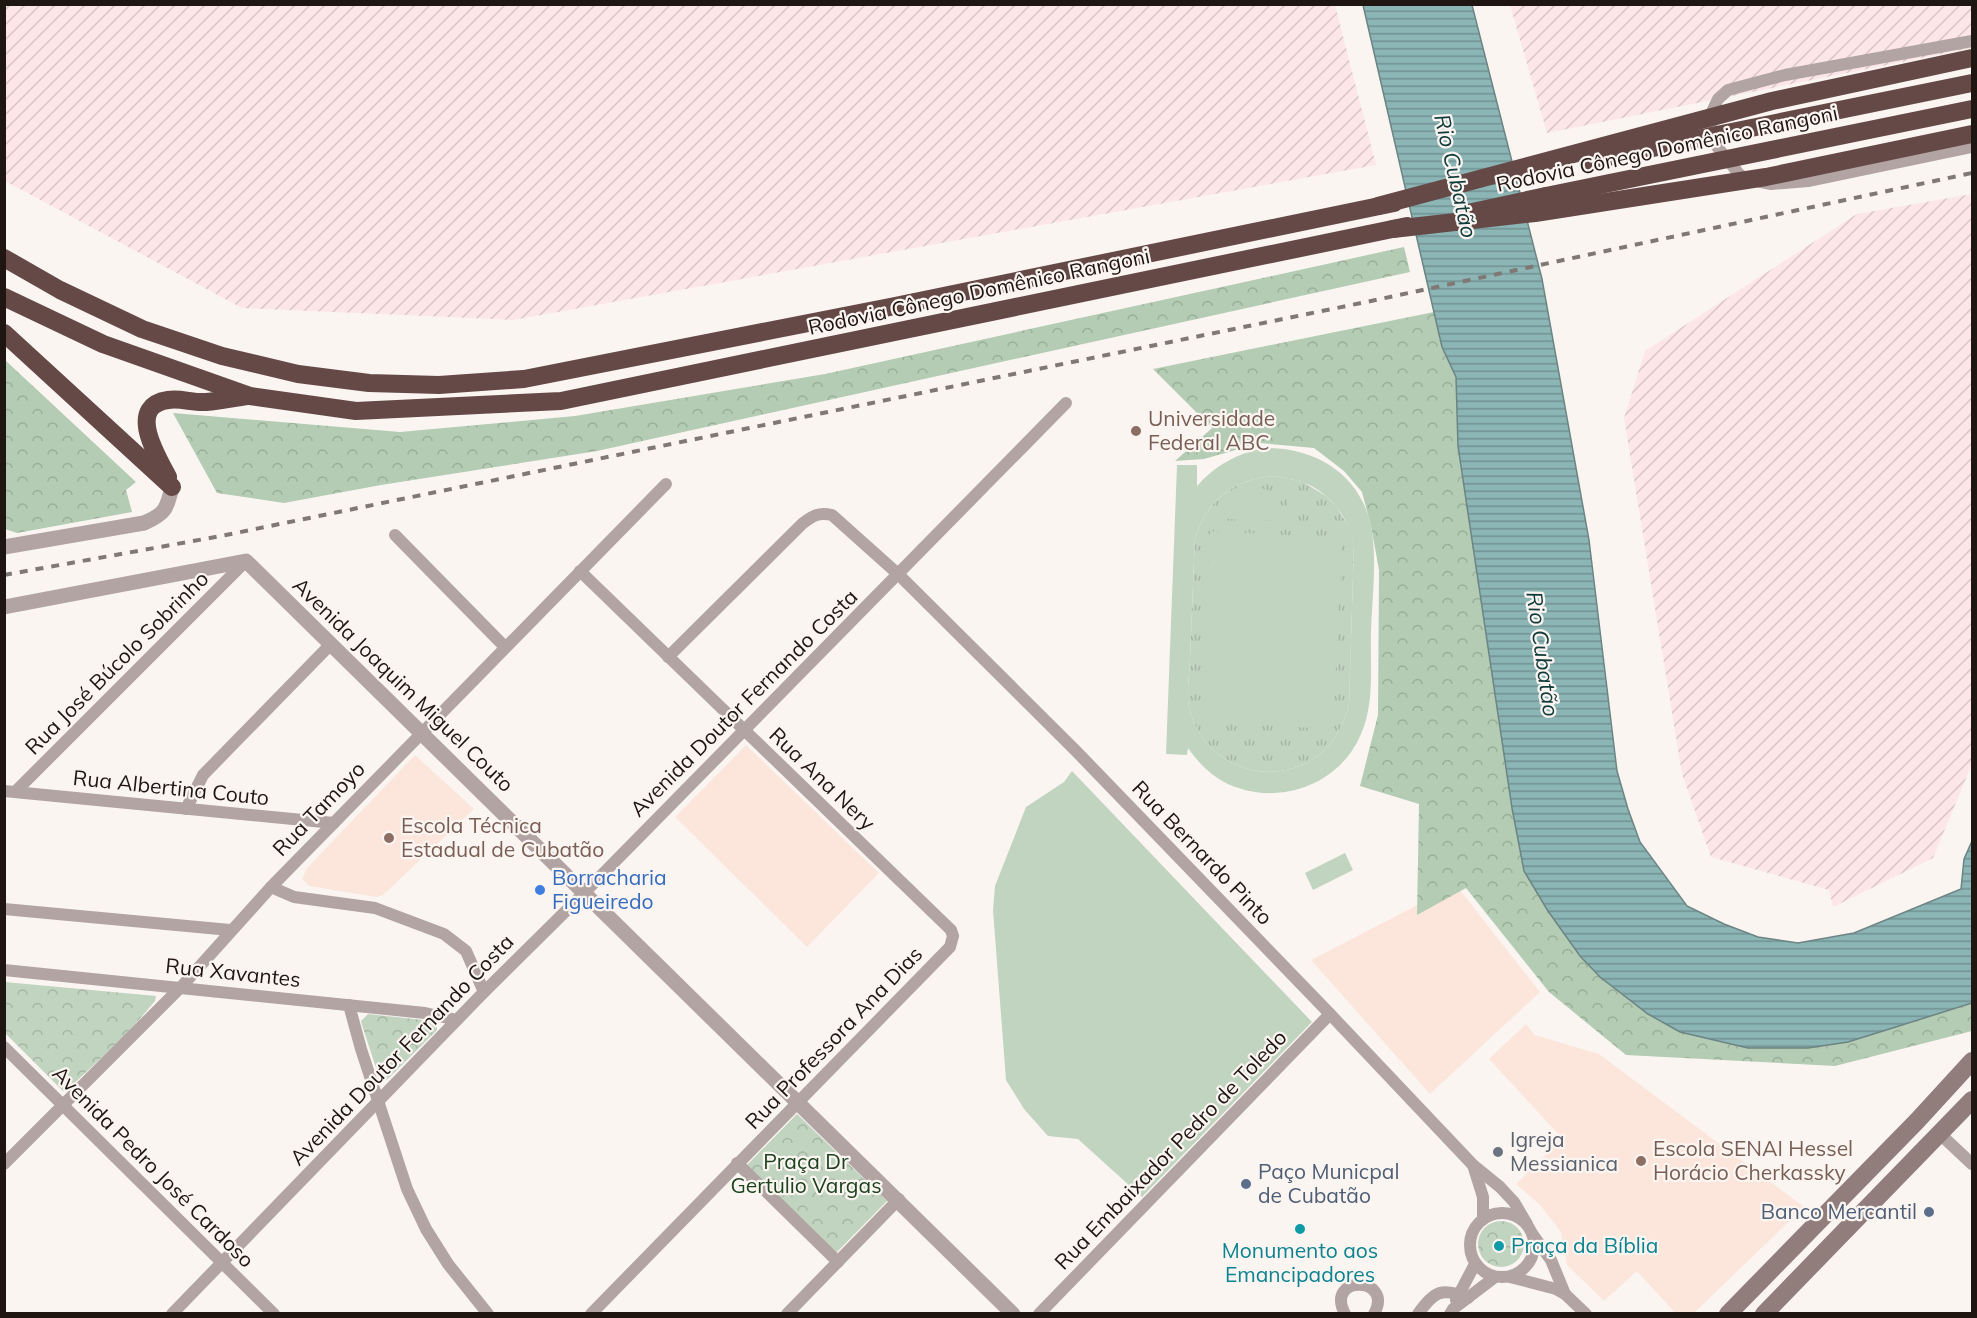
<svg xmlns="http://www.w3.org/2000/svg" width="1977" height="1318" font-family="Mulish,sans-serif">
	<defs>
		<pattern id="industrial-furrows" width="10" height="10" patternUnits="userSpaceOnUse" patternTransform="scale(1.5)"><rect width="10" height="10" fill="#fce6e7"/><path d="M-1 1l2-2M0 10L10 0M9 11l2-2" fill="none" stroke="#d8c5c5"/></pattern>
		<pattern id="grass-tufts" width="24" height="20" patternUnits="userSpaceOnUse" patternTransform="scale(1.5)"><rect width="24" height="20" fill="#c1d4c0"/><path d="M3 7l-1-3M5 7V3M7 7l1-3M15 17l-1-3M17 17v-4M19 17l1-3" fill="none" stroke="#a6b5a4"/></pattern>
		<pattern id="forest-crowns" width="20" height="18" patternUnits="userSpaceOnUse" patternTransform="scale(1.5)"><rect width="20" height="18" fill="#b3ccb3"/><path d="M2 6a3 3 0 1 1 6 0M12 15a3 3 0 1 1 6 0" fill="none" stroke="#9aae99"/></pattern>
		<pattern id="park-crowns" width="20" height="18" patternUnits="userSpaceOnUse" patternTransform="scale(1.5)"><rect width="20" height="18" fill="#c1d4c0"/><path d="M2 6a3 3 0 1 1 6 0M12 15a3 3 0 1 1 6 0" fill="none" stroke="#a6b5a4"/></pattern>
		<pattern id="water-rules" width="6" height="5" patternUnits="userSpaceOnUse" patternTransform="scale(1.5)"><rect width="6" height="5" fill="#8cb5b5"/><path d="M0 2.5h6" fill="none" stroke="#729292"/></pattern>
	</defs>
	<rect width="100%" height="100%" fill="#fbf5f2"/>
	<g fill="#fce6db">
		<polygon points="746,745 879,873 807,947 675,817"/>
		<polygon points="415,755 474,809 383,895 377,897 309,886 302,879 307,868"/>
		<polygon points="1456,885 1540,992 1430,1094 1311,960"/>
		<polygon points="1526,1024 1535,1035 1599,1054 1804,1207 1694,1313 1675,1313 1637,1271 1604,1301 1567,1265 1561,1232 1540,1205 1516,1184 1562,1138 1489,1059"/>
	</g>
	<g fill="url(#industrial-furrows)">
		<polygon points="4,5 1335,5 1376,165 513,320 242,308 5,181"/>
		<polygon points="1510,5 1972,5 1972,48 1547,133"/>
		<polygon points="1972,194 1972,764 1933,858 1833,907 1829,890 1711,857 1682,774 1624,418 1645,351 1857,214"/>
	</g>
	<path fill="url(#grass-tufts)" d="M 1276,476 L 1303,482 L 1326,496 L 1336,506 L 1350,529 L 1354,543 L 1349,705 C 1341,736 1322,761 1290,769 C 1246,781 1198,753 1189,707 C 1186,692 1190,673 1190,657 C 1192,617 1193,577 1195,538 C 1208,498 1234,479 1276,476 Z"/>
	<g fill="url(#forest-crowns)">
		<polygon points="1404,247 1410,272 597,451 381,485 284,503 217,493 173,413 400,432 575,416 825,374"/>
		<polygon points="1434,312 1442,347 1456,377 1458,446 1548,911 1580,956 1600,977 1648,1014 1848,1042 1972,1003 1972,1031 1835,1066 1626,1055 1549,992 1466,888 1417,915 1419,804 1360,786 1378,715 1379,570 1371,526 1362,492 1344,471 1314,448 1260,443 1204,459 1175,461 1212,428 1153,369"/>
		<polygon points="5,360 136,482 126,490 132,512 17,533 5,529"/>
	</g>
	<g fill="url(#park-crowns)">
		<polygon points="5,982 156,996 155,1001 127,1034 67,1090 63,1091 5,1033"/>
		<polygon points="368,1014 433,1021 437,1022 437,1030 391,1076 386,1080 382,1080 379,1077 362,1025 361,1021"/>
		<polygon points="797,1114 887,1201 836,1253 746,1166"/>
		<circle cx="1501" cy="1244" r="23"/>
	</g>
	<g fill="#c1d4c0" fill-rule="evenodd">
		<path d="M 1264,448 C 1321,447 1368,480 1373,540 C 1376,570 1372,601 1371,631 C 1370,664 1375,703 1361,734 C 1339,787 1274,808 1224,782 C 1209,774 1198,762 1188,748 L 1187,755 L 1166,754 L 1177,465 L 1197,465 L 1197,486 C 1216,465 1236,454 1264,448 ZM 1276,476 L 1298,481 L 1289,481 L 1287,529 L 1296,530 L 1299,481 C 1328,490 1346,514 1354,543 L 1349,705 C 1341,736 1322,761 1290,769 C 1246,781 1198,753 1189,707 C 1186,692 1190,673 1190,657 C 1192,617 1193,577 1195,538 C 1208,498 1234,479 1276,476 Z"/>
		<path d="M 1251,485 C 1271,488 1284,502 1285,521 L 1255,520 L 1255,527 L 1243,527 L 1243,520 L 1213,518 C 1217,498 1231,486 1251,485 Z"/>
		<polygon points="1210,531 1342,538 1333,729 1201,722"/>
		<polygon points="1072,771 1312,1022 1142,1197 1078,1139 1048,1136 1024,1109 1006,1080 993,910 995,886 1026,807 1064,782"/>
		<polygon points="1345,853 1353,870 1313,890 1305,873"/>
	</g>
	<polygon fill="url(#water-rules)" stroke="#6c8584" stroke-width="1.5" points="1363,5 1472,5 1542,279 1589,540 1617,771 1628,809 1640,842 1687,906 1724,924 1758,937 1798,943 1854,933 1961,889 1964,859 1972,841 1972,1003 1848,1042 1808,1048 1748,1048 1680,1032 1648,1014 1600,977 1580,956 1548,911 1524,871 1512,808 1458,446 1456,377 1442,347"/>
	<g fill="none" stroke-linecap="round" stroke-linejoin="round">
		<g stroke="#b2a4a3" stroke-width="12">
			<polyline points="1972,41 1785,75 1728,90 1718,99 1709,118 1715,144 1739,174 1746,179 1771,184 1809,181 1972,147"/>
			<polyline points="395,535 505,647"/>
			<polyline points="580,571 951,930 953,936 950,947 591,1314"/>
			<path d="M 668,657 L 802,524 C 812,516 818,512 832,515 L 898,574 L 1076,751 L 1330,1014 L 1473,1165 L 1500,1187 L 1514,1202 L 1527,1224"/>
			<polyline points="4,791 334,823"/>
			<polyline points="15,792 246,561"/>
			<polyline points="186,809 203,775 331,644"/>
			<polyline points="271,887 294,897 375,908 444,934 466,951 484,992"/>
			<polyline points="4,909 230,930"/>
			<polyline points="4,970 425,1013 457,1020"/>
			<polyline points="349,1005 361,1049 407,1189 426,1229 448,1264 488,1314"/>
			<polyline points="4,1047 274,1314"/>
			<polyline points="1940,1134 1972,1164"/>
			<polyline points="737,1163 838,1262"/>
			<polyline points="4,1164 182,986 271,887 666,484"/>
			<polyline points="1473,1165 1483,1197 1483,1219"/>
			<circle cx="1502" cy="1245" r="32"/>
			<polyline points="1533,1235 1551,1260 1565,1294"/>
			<polyline points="1510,1277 1556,1289 1565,1294 1586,1314"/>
			<polyline points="1456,1300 1475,1264"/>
			<polyline points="172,1314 484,992 585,892 1066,403"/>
			<polyline points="787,1314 899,1199"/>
			<polyline points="1039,1314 1330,1014"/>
			<path d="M 1345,1314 C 1324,1274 1395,1276 1374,1314"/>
			<path d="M 1418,1314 C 1434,1291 1442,1287 1468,1298"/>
			<polyline points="1450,1314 1453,1309 1495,1277"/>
		</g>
		<g stroke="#b2a4a3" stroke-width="15">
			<path d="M 4,547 L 144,523 C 165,514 167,509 172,487"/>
			<polyline points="4,607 246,561 1013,1314"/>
		</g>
		<g stroke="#917d7b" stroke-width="18">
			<polyline points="1728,1314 1917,1121 1972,1061"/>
			<polyline points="1764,1314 1972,1100"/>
		</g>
		<g stroke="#644947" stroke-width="18">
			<polyline points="1463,214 1546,196"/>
			<polyline points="4,258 60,290 142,329 222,356 298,374 369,383 439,385 524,379 895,306 1394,203"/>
			<polyline points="4,297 103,344 250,396 356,411 561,401 1407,226"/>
			<polyline points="4,333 172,487"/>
			<path d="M 168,477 C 157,456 126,406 168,400 C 181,398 193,403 206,402 C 220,401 234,398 247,396"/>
		</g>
		<polyline stroke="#807874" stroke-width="4" stroke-dasharray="8 8" stroke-linecap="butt" points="4,575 221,536 1371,301 1972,173"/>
		<g stroke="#644947" stroke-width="18">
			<polyline points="1589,161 1972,83"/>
			<polyline points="1546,196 1972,109"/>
			<polyline points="1378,206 1772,101 1972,58"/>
			<polyline points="1393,229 1535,213 1766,177 1972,134"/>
		</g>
	</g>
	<g fill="#8d6e63" stroke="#fbf5f2" stroke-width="2">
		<circle cx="1136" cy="431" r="6"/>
		<circle cx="389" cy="838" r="6"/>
		<circle cx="1641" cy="1161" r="6"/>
	</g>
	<circle fill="#3f7fe0" stroke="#fbf5f2" stroke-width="2" cx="540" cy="890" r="6"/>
	<circle fill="#6b7280" stroke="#fbf5f2" stroke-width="2" cx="1498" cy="1152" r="6"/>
	<g fill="#5c6f8a" stroke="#fbf5f2" stroke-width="2">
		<circle cx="1246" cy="1184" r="6"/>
		<circle cx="1929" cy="1212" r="6"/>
	</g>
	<g fill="#0f9aa8" stroke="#fbf5f2" stroke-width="2">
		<circle cx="1300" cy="1229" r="6"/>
		<circle cx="1499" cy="1246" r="6"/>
	</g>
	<g text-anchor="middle" stroke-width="4.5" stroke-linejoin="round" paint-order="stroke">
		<g font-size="21" fill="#201611" stroke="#fbf5f2">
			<text transform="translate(1667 149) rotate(-12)" y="7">Rodovia Cônego Domênico Rangoni</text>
			<text transform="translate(979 292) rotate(-12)" y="7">Rodovia Cônego Domênico Rangoni</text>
			<text transform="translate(117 663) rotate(-45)" y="7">Rua José Búcolo Sobrinho</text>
			<text transform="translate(403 685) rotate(44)" y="7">Avenida Joaquim Miguel Couto</text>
			<text transform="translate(744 703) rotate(-45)" y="7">Avenida Doutor Fernando Costa</text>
			<text transform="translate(822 779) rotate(44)" y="7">Rua Ana Nery</text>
			<text transform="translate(171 788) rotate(6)" y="7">Rua Albertina Couto</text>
			<text transform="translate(319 809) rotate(-46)" y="7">Rua Tamoyo</text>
			<text transform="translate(1202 853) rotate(46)" y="7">Rua Bernardo Pinto</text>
			<text transform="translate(233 973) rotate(6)" y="7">Rua Xavantes</text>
			<text transform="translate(834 1038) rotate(-46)" y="7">Rua Professora Ana Dias</text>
			<text transform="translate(402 1050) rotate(-46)" y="7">Avenida Doutor Fernando Costa</text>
			<text transform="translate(1171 1150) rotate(-46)" y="7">Rua Embaixador Pedro de Toledo</text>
			<text transform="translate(153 1167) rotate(45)" y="7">Avenida Pedro José Cardoso</text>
		</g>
		<g font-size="21" fill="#785e54" stroke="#fbf5f2" text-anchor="start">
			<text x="1148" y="426">Universidade<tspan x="1148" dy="24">Federal ABC</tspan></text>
			<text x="401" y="833">Escola Técnica<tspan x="401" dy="24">Estadual de Cubatão</tspan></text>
			<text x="1653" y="1156">Escola SENAI Hessel<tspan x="1653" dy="24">Horácio Cherkassky</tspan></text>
		</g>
		<g font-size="21" fill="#366cbe" stroke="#fbf5f2" text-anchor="start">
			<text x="552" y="885">Borracharia<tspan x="552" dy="24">Figueiredo</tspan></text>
		</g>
		<g font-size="21" fill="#5b616d" stroke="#fbf5f2" text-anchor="start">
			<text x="1510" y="1147">Igreja<tspan x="1510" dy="24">Messianica</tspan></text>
		</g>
		<g font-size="21" fill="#1c421e" stroke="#fbf5f2">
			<text x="806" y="1169">Praça Dr<tspan x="806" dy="24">Gertulio Vargas</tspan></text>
		</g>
		<g font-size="21" fill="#4e5e75" stroke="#fbf5f2" text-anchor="start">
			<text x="1258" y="1179">Paço Municpal<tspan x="1258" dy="24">de Cubatão</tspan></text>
			<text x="1917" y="1219" text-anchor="end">Banco Mercantil</text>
		</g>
		<g font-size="21" fill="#0d838f" stroke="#fbf5f2" text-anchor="start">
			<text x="1511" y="1253">Praça da Bíblia</text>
			<text x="1300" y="1258" text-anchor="middle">Monumento aos<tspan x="1300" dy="24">Emancipadores</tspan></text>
		</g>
		<g font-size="22" font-style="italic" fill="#113a3a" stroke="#fbf5f2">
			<text transform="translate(1456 176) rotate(77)" y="8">Rio Cubatão</text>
			<text transform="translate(1543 654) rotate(82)" y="8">Rio Cubatão</text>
		</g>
	</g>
	<rect width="1977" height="1318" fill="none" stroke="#201611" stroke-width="12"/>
</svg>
